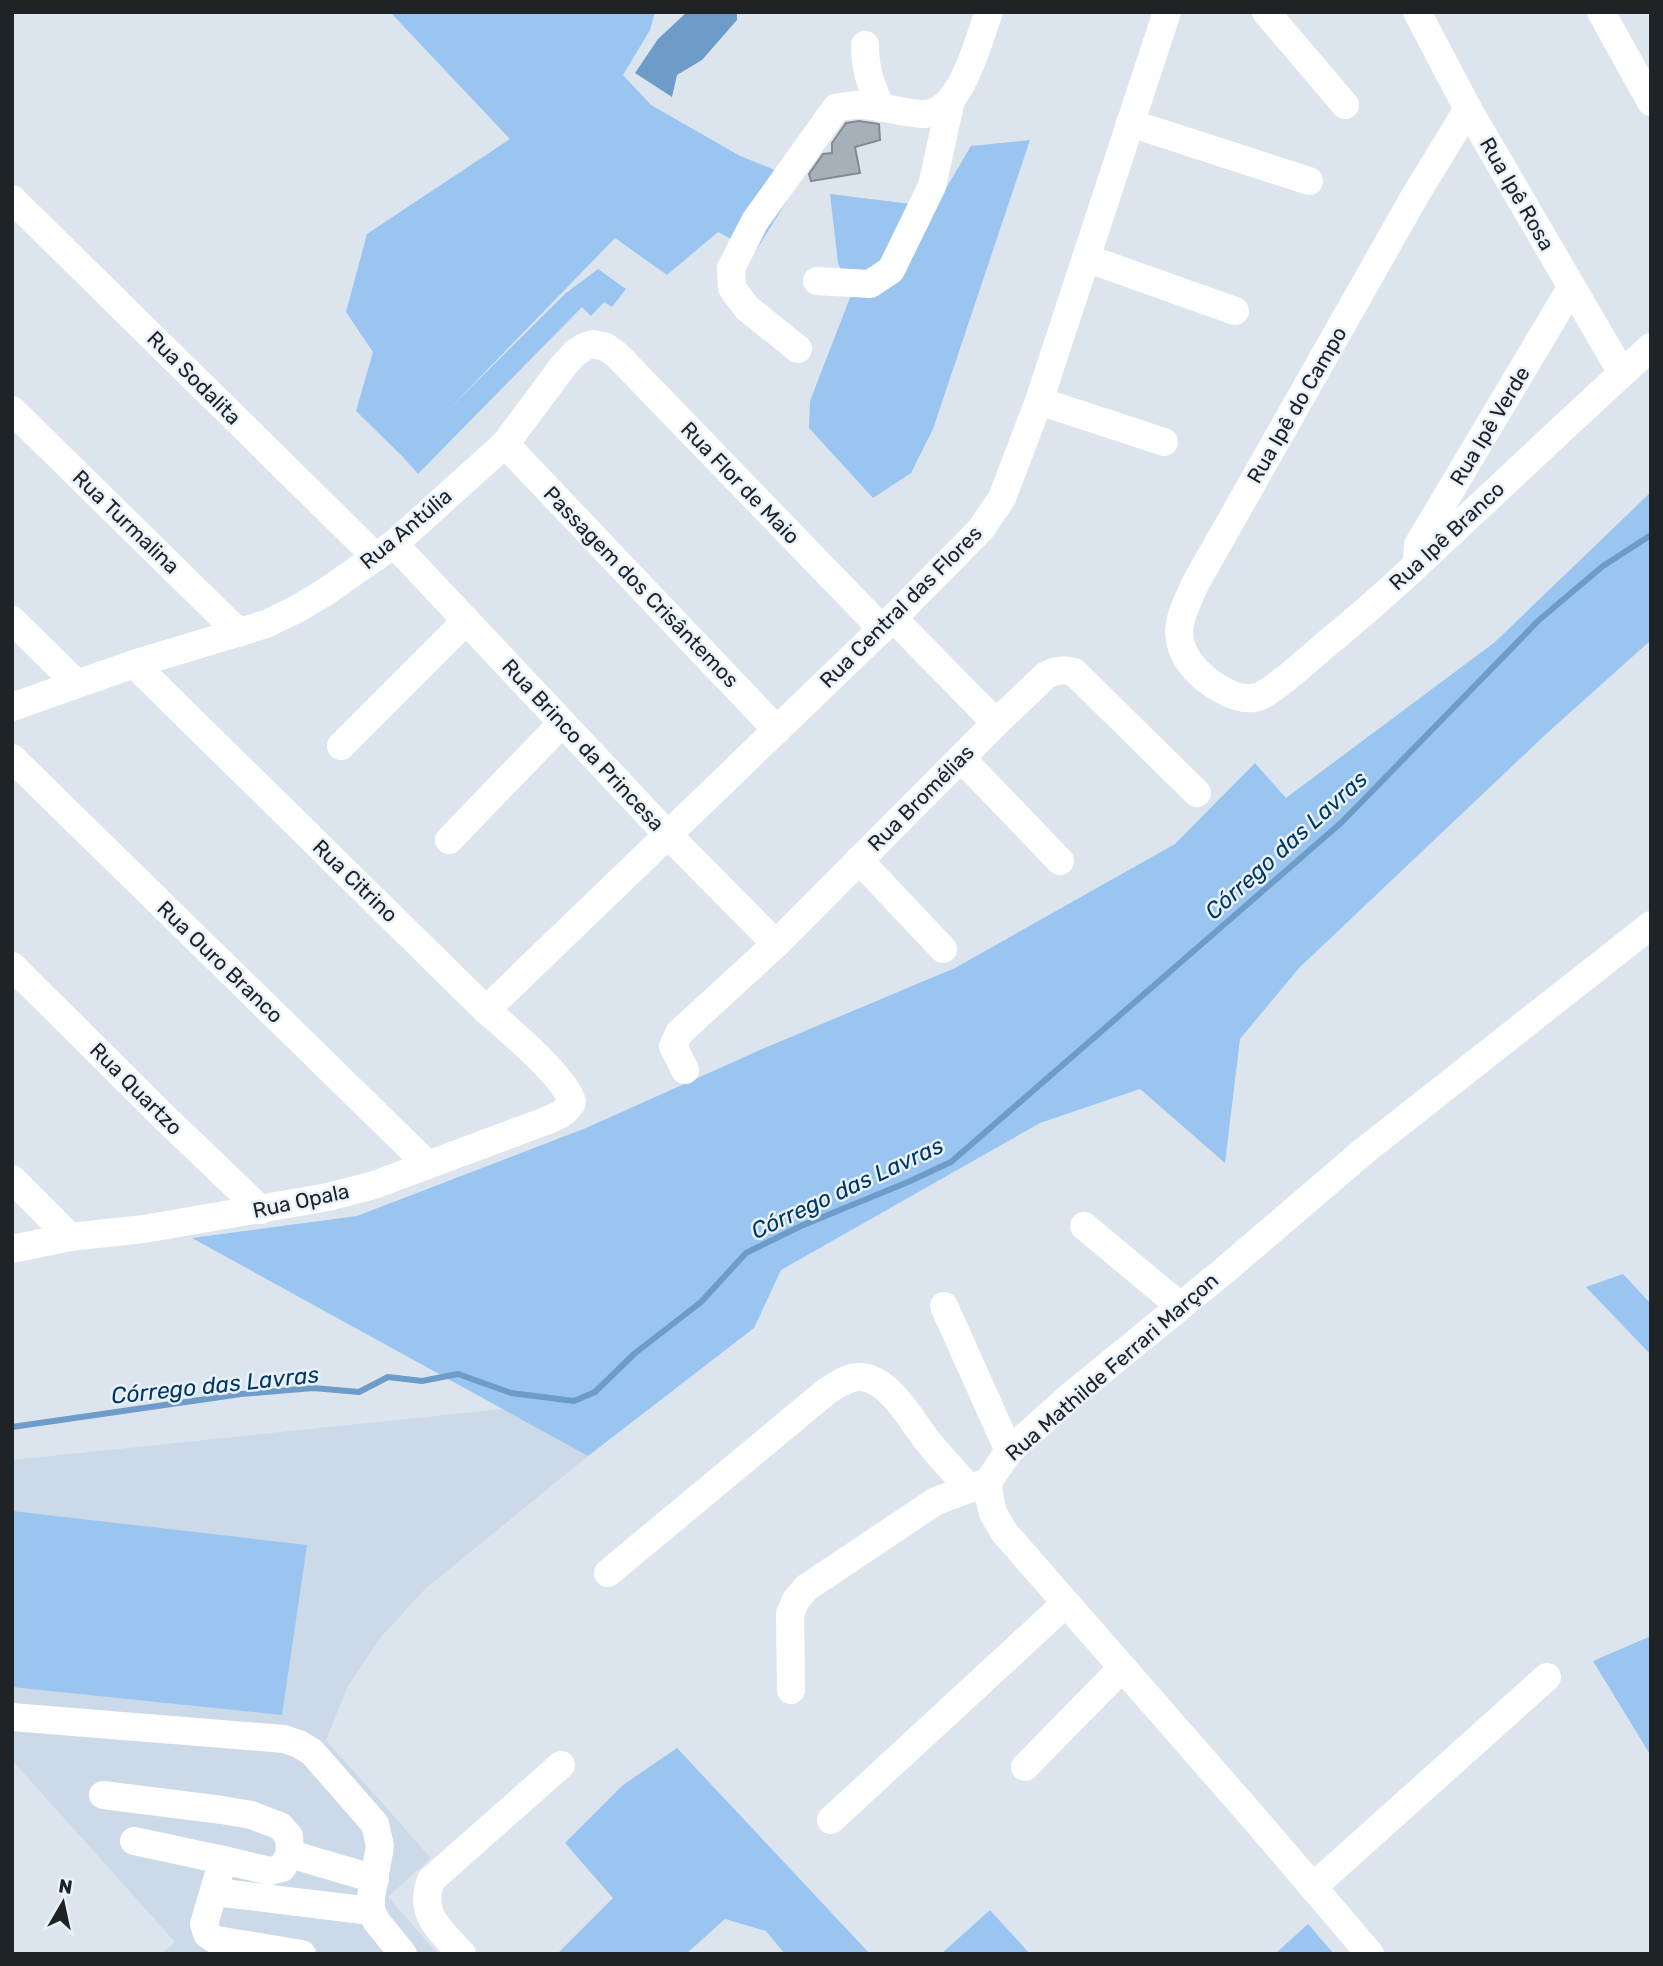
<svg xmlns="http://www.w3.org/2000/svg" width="1663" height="1966" font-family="Rubik,sans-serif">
	<rect width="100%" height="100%" fill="#dce5ee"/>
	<polygon fill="#cbd9e8" points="503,1409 588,1456 425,1589 380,1638 348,1686 326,1740 431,1858 388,1897 438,1954 161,1954 175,1942 12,1760 12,1460"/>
	<g fill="#99c5f0">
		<polygon points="390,12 655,12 650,30 623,75 651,105 740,156 800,180 755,252 718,232 667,275 615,238 449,409 566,293 598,269 626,289 612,307 604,302 591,316 582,307 418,474 402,456 356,411 373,352 346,312 367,234 510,139"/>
		<polygon points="1030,140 933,429 911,473 873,498 809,428 810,401 851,295 838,263 830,194 935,207 971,146"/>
		<polygon points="1651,492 1651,640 1545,735 1299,968 1240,1039 1225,1163 1140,1089 1040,1123 781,1270 754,1328 588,1456 192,1238 357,1216 586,1128 767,1047 955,968 1175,844 1255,763 1286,798 1495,642"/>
		<polygon points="1623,1274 1651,1304 1651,1355 1586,1287"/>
		<polygon points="12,1511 307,1545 282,1715 12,1687"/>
		<polygon points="1651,1636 1651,1756 1593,1661"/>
		<polygon points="677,1748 870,1954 785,1954 766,1931 725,1919 686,1954 557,1954 613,1898 565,1843 623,1785"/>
		<polygon points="990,1910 1030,1954 941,1954"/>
		<polygon points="1308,1924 1334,1954 1275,1954"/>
	</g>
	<polygon fill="#6e9cc9" points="687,12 737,12 737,20 702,60 677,75 672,97 635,73 658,39"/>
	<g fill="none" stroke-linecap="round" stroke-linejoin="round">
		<polyline stroke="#6e9cc9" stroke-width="6" points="12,1427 241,1394 313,1388 359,1392 388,1377 422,1381 458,1374 511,1393 574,1401 595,1392 634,1354 701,1302 746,1253 801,1226 908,1182 951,1162 1342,822 1539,620 1603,566 1651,535"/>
	</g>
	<polygon fill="#a7b0b8" stroke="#828a92" stroke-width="2" points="859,121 879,124 880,140 855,147 860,173 811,181 809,174 823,154 832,153 832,143 846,123"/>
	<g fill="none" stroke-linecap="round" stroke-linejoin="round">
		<g stroke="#fff" stroke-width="28">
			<polyline points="1266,12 1345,105"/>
			<polyline points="1417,12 1468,109 1622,373"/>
			<polyline points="1601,12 1651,102"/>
			<path d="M 865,45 C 865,70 871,85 881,108"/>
			<path d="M 1468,109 L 1416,194 L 1195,584 C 1183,612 1169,634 1190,663 C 1203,680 1235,704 1258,697 C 1273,692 1311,657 1325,645 C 1375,605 1421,561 1468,517 C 1529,460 1589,403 1651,347"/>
			<polyline points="1130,123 1309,181"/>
			<polyline points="12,199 376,557"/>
			<polyline points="1086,258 1235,311"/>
			<polyline points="817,281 870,284 891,270 932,186 951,100"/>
			<path d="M 798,349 L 747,308 L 732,288 L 731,268 L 755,221 L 836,108 C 845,106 854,104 863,105 C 882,106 902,113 922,114 C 961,116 977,43 989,12"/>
			<polyline points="1039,401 1164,442"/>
			<polyline points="12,410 239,633"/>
			<polyline points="505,444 777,730"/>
			<polyline points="394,544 668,835 776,944"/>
			<polyline points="1417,562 1418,545 1571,288"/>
			<polyline points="893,618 996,723"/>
			<polyline points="12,620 77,684"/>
			<polyline points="12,707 134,664 266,624 297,609 324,593 394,544 505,444 564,365 575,353 584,347 593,344 606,347 617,355 882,629"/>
			<polyline points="341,746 466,621"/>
			<polyline points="12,758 428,1165"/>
			<polyline points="961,758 1060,861"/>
			<polyline points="449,840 562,723"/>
			<polyline points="859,860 943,949"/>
			<polyline points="12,966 166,1119 261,1210"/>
			<polyline points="486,1010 893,618 981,529 1002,498 1039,401 1167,12"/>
			<path d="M 685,1070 L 673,1046 L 679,1033 L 776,944 L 996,723 L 1045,676 C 1056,670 1063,669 1074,672 L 1197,793"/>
			<polyline points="12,1179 70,1237"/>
			<polyline points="1084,1226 1180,1306"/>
			<path d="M 12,1249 L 70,1237 L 144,1229 L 328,1197 L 374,1185 L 543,1122 C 555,1117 566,1114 572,1102 C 566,1078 507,1028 486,1010 L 134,664"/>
			<polyline points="944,1306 1009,1451"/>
			<path d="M 608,1573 L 827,1391 C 837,1385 848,1376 861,1377 C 889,1379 910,1418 926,1439 C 939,1456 955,1472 969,1488"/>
			<polyline points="791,1690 790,1614 796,1600 806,1588 936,1501 985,1483"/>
			<polyline points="12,1717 284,1739 299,1744 312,1752 375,1824 380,1846 371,1897 371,1911 377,1922 403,1954"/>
			<polyline points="1025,1767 1122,1668"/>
			<polyline points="103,1795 222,1810 251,1815 280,1826 289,1836 290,1854 282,1868 270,1871 223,1860 204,1924 207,1934 216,1940 302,1954"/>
			<polyline points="831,1820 1065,1604"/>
			<polyline points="134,1841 223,1860"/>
			<polyline points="290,1854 375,1879"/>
			<polyline points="1313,1887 1547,1677"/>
			<polyline points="215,1892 371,1911"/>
			<path d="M 462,1954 C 440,1930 418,1914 431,1880 L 561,1765"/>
			<polyline points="1370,1954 1260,1825 1004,1532 993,1513 989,1496 988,1482 1009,1451 1073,1394 1225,1270 1364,1151 1651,925"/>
		</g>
	</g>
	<g text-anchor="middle" stroke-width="5" stroke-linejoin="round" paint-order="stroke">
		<g font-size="21" fill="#202326" stroke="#e9f2fb">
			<text transform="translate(1517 194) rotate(60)" y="7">Rua Ipê Rosa</text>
			<text transform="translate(194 378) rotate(45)" y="7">Rua Sodalita</text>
			<text transform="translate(1297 405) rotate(-60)" y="7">Rua Ipê do Campo</text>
			<text transform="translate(1490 426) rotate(-59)" y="7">Rua Ipê Verde</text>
			<text transform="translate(740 483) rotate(46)" y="7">Rua Flor de Maio</text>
			<text transform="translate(126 522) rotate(44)" y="7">Rua Turmalina</text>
			<text transform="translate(406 529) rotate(-40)" y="7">Rua Antúlia</text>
			<text transform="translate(1447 536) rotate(-43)" y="7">Rua Ipê Branco</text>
			<text transform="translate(641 587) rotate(46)" y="7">Passagem dos Crisântemos</text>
			<text transform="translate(901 607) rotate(-45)" y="7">Rua Central das Flores</text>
			<text transform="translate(583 745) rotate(47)" y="7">Rua Brinco da Princesa</text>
			<text transform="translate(921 798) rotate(-45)" y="7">Rua Bromélias</text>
			<text transform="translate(355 881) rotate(44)" y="7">Rua Citrino</text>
			<text transform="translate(220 962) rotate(44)" y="7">Rua Ouro Branco</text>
			<text transform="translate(136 1089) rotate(45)" y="7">Rua Quartzo</text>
			<text transform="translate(301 1201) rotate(-12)" y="7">Rua Opala</text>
			<text transform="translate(1112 1367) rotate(-41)" y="7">Rua Mathilde Ferrari Marçon</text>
		</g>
		<g font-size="23" font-style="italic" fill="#003862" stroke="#e9f2fb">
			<text transform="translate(1286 845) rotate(-42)" y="8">Córrego das Lavras</text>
			<text transform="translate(847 1188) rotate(-25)" y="8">Córrego das Lavras</text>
			<text transform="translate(215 1385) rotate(-6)" y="8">Córrego das Lavras</text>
		</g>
	</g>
	<rect width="1663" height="1966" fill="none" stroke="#202326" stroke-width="28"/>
	<g transform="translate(63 1903) rotate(9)" stroke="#e9f2fb" stroke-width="5" paint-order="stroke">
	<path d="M0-5L12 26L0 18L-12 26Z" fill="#202326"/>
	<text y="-10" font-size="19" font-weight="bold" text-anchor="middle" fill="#202326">N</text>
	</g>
</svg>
